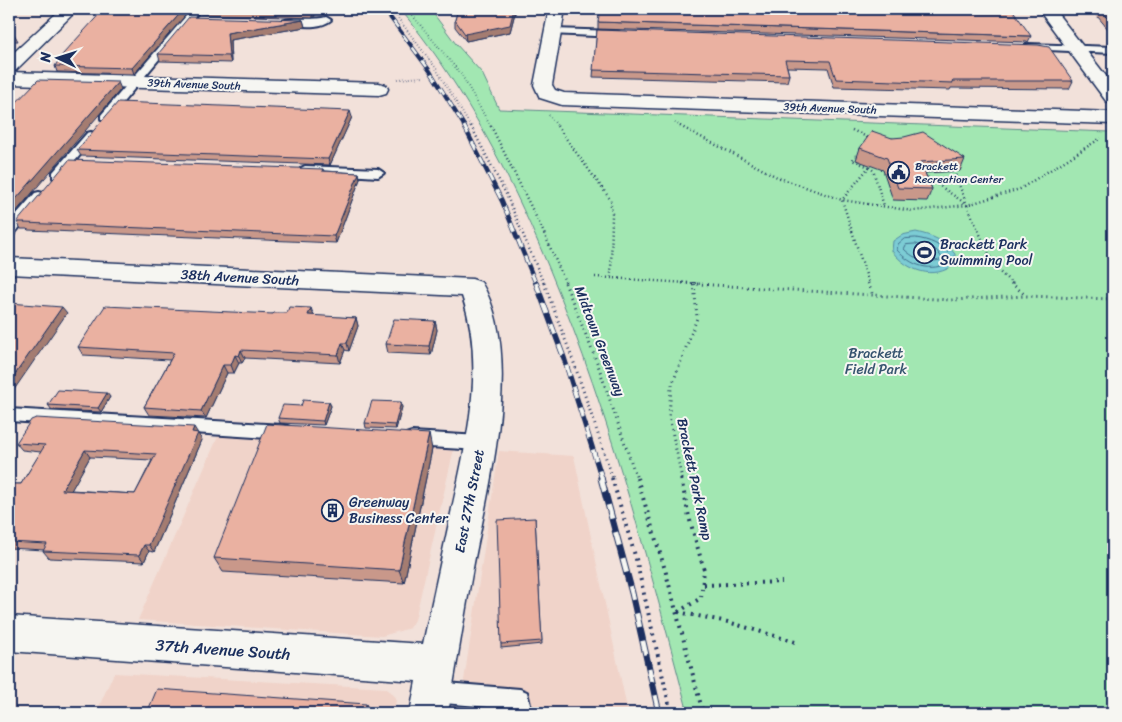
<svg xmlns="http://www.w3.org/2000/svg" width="1122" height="722" font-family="Sriracha,sans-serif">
	<rect width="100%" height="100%" fill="#f2e1da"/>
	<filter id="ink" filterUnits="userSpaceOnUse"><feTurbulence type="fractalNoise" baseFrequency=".02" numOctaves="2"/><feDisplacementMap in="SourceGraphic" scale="10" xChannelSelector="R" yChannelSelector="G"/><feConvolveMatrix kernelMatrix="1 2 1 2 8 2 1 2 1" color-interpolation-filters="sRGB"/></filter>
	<g filter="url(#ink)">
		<g fill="#f0d3c9">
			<polygon points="220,432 455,444 415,620 410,628 382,636 138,620"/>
			<polygon points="499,451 574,456 628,713 459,713"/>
			<polygon points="114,673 386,688 396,698 395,709 394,713 96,713"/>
		</g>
		<path fill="#a2e7b2" stroke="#5e8b88" d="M 400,9 L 430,9 L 456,44 L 482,73 L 499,109 L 1110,132 L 1113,136 L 1113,713 L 688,713 C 646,553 604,392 537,240 C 501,158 458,78 400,9 Z"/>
		<path fill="#7bccd4" stroke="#558da5" d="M 916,232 C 933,236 944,240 955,254 L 955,264 C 934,281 907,271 892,251 L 893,241 L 902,235 Z"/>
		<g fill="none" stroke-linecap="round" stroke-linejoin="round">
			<g stroke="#416e8d" stroke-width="1">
				<path d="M 916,238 C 930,240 941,245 950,255 L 950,262 C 931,273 911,266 897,250 L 898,244 L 904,239 Z"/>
				<path d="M 916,244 L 936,250 L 943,259 C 929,264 915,260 904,249 L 906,245 Z"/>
			</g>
			<defs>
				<g id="lane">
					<polygon points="192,9 201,9 109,119 101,119 101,115"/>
					<path d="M 326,17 L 331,20 C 319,30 299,25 285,25 L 280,22 C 288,16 314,21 326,17 Z"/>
					<polygon points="553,29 617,31 622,34 617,37 550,34 550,30"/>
					<polygon points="1029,44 1113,47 1113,53 1026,49 1026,45"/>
					<polygon points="91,132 95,133 95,137 61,178 53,178 53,172 87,133"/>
					<polygon points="305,166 378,169 384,173 378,177 301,172 301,168"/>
					<polygon points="39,192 43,193 45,196 43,199 14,234 9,235 9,223 35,193"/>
					<polygon points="9,409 284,425 290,427 292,432 290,437 284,439 9,421"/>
					<polygon points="412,432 480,436 486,438 488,443 486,448 480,450 412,446 406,444 404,439 406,434"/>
					<polygon points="433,682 520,689 527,692 532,713 511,713 510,709 433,702 426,699 423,692 426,685"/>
				</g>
				<g id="street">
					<polygon points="61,9 78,9 15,71 9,72 379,83 386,85 388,89 386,93 379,95 9,84 9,57"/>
					<polygon points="549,9 565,9 552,85 555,90 564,93 1113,112 1113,124 562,105 540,98 534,85"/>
					<polygon points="1038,9 1054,9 1113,85 1113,103 1106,101"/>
					<path d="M 9,258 L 472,279 L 481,282 C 525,354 488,489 473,568 C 464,616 457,665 448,713 L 410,713 L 416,681 L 9,651 L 9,616 L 423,644 C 432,602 441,560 450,518 C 465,447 487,367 462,296 L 9,274 Z"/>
				</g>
			</defs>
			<use href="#lane" stroke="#1b2f5e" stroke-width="4"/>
			<use href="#street" stroke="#1b2f5e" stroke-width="3"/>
			<g stroke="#1b2f5e" stroke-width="2" stroke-dasharray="0.5 2.5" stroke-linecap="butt">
				<polyline points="391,9 435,67 471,127"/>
				<polyline points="407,9 461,74 491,127"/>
				<polyline points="398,79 424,77"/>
				<polyline points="549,115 558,127"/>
				<polyline points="675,123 682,127"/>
			</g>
			<g stroke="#1b2f5e" stroke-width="2.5" stroke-dasharray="1 3" stroke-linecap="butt">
				<polyline points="471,126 506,194 544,284"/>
				<polyline points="491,126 543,231 566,284"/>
				<polyline points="557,126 610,199 612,212 611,277"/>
				<polyline points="680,126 777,177 842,200 913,211 967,205 953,169"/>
				<polyline points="852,130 871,139"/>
				<polyline points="861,149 852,160 869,167 842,200 869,284"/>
				<polyline points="869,167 873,170 884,206"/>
				<polyline points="924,175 966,204"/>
				<polyline points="595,277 702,284"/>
				<polyline points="694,282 694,284"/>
				<polyline points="1013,284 995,268 967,205 1020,189 1101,138"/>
			</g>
			<g stroke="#1b2f5e" stroke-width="3" stroke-dasharray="1 4" stroke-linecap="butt">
				<polyline points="544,283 574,363 613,479"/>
				<polyline points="565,283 598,365 637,479"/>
				<polyline points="682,283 951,300 1026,296 1113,299"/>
				<polyline points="868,283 872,293"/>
				<polyline points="1011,283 1025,295"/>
				<polyline points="682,479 669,416 671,388 697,318 694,283"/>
			</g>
			<g stroke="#1b2f5e" stroke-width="4" stroke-dasharray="2 5" stroke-linecap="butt">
				<polyline points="612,478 636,559 671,713"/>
				<polyline points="637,478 666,573 703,713"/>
				<polyline points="704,585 782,582"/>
				<polyline points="678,612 701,598 704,570 689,517 681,478"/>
				<polyline points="678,612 728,622 795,642"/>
			</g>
			<use href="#lane" fill="#f6f6f2" fill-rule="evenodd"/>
			<use href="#street" fill="#f6f6f2" fill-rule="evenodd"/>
			<defs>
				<polyline id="rail-far3" points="384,9 430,71 465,127"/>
				<polyline id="rail-far2" points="464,126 502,201 536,284"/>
				<polyline id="rail-far1" points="536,283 564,358 602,479"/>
				<polyline id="rail" points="601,478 632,593 659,713"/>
			</defs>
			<use href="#rail-far3" stroke="#1b2f5e" stroke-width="4"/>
			<use href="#rail-far2" stroke="#1b2f5e" stroke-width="4.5"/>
			<use href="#rail-far1" stroke="#1b2f5e" stroke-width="5.5"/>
			<use href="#rail" stroke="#1b2f5e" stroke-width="7"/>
			<use href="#rail-far3" stroke="#f6f6f2" stroke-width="2.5" stroke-dasharray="8" stroke-linecap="butt"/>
			<use href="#rail-far2" stroke="#f6f6f2" stroke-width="3" stroke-dasharray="9" stroke-linecap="butt"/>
			<use href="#rail-far1" stroke="#f6f6f2" stroke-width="4" stroke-dasharray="11" stroke-linecap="butt"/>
			<use href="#rail" stroke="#f6f6f2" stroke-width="5" stroke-dasharray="14" stroke-linecap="butt"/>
		</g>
		<g fill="#c9988a" stroke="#1b2f5e" fill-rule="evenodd">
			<polygon points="191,9 134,74 57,72 55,66"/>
			<polygon points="198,9 319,9 313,18 200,14"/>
			<polygon points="458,9 516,9 510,32 466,41 455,27 455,20"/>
			<polygon points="1092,9 1113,9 1113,35 1092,10"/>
			<polygon points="303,20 305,27 230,40 231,63 160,61 158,54"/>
			<polygon points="598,22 1031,36 1028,42 598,29"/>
			<polygon points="9,29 14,34 18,41 9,41"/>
			<polygon points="597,30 1073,81 1069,89 951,88 950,90 834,87 828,68 787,67 789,75 787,82 593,77"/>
			<polygon points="352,117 330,165 81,156 77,150"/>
			<polygon points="892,138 965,159 960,171 925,173 932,189 927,201 893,200 883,170 856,160 860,148"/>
			<polygon points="323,169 324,171 359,173 360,179 336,243 28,230 27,229 21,229 17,222"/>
			<polygon points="273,314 356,318 358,326 349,351 345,350 340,363 245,358 242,363 239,363 234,373 227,373 206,418 149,415 144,407 170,360 83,355 78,347"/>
			<polygon points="435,321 437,330 431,355 388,353 386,344"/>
			<polygon points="110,397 101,412 52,410 48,405"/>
			<polygon points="329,402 331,406 324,425 280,423 278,418 301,406"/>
			<polygon points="402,407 396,429 366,428 365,423"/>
			<path d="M 197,433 L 202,440 L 154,552 L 149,551 L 144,562 L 49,558 L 43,551 L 44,550 L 9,548 L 9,484 L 21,484 L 41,452 L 22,450 L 16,443 ZM 90,457 L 152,460 L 135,494 L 71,490 Z"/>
			<polygon points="432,449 404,583 223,572 214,558"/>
			<polygon points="535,518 542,644 501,648 501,644"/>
		</g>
		<g fill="#a47c71" stroke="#1b2f5e">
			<polygon points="184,9 191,9 134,74 132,68"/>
			<polygon points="314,9 319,9 313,18 312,12"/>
			<polygon points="514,9 516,9 510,32 466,41 465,34"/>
			<polygon points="303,20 305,27 230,40 231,63 229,56 227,33"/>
			<polygon points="118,82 121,89 9,220 9,207"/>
			<polygon points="350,111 352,117 330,165 328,159"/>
			<polygon points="359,173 360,179 336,243 334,236"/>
			<polygon points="62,307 67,313 9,397 9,383"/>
			<polygon points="311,308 314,316 308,315"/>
			<polygon points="356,318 358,326 349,351 347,343"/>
			<polygon points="435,321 437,330 431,355 429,346"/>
			<polygon points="342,343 345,350 340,363 338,355"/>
			<polygon points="241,350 245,358 242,363 239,356"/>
			<polygon points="235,355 239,363 234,373 231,365"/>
			<polygon points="223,365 227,373 206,418 201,411"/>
			<polygon points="107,393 110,397 101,412 98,408"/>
			<polygon points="329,402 331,406 324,425 323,421"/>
			<polygon points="401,402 402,407 396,429 395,425"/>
			<polygon points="194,427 202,440 154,552 149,545"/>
			<polygon points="429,434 432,449 404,583 399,570"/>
			<polygon points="85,450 90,457 68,496 62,490"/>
			<polygon points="144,545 149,551 144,562 139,555"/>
			<polygon points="366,704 371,713 364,713"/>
		</g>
		<g fill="#eab1a1" stroke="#1b2f5e" fill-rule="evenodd">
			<polygon points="104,9 184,9 132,68 55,66 63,54"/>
			<polygon points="198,9 314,9 312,12"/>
			<polygon points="458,9 514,9 510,25 465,34 455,20"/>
			<polygon points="600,9 1012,9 1031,36 598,22"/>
			<polygon points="1100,9 1113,9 1113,24"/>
			<polygon points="189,17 303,20 227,33 229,56 158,54"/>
			<polygon points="9,29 14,34 9,34"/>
			<polygon points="597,30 1038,45 1049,47 1073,81 952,81 953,83 836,79 830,61 785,60 789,75 593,70"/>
			<polygon points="38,80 118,82 9,207 9,110"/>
			<polygon points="118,102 350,111 328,159 77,150"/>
			<polygon points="872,131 892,138 904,137 923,132 965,159 920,162 932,189 898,188 887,158 860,148"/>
			<polygon points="69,160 323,169 322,171 359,173 334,236 24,223 25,222 17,222"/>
			<polygon points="9,303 62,307 9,383"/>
			<polygon points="105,306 273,314 274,313 287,313 289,307 311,308 308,315 356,318 347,343 342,343 338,355 241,350 239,356 235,355 231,365 223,365 201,411 144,407 174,353 78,347"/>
			<polygon points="394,319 435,321 429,346 386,344"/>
			<polygon points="58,390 107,393 98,408 48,405"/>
			<polygon points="303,400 329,402 323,421 278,418 283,405 301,406"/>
			<polygon points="372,401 401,402 395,425 365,423"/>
			<path d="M 36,418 L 194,427 L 192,432 L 198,433 L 149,545 L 144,545 L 139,555 L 43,551 L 47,544 L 9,542 L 9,484 L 21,484 L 45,445 L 16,443 L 31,420 ZM 85,450 L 156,454 L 135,494 L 62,490 Z"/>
			<polygon points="267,424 429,434 399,570 214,558"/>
			<polygon points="535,518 542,641 501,644 497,520"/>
			<polygon points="157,689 366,704 364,713 147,713"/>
		</g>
	</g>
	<defs>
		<symbol id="civic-ring" viewBox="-11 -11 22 22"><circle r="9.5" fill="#f6f6f2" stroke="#1b2f5e" stroke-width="1.5"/><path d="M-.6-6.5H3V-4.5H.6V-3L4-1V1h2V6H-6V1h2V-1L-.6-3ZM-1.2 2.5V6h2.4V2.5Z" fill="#1b2f5e"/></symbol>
		<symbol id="stadium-ring" viewBox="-11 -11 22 22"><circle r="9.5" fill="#f6f6f2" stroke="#1b2f5e" stroke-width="1.5"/><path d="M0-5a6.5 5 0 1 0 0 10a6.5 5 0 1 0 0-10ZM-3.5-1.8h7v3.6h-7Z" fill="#1b2f5e"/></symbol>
		<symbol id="building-ring" viewBox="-11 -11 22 22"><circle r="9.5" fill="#f6f6f2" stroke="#1b2f5e" stroke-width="1.5"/><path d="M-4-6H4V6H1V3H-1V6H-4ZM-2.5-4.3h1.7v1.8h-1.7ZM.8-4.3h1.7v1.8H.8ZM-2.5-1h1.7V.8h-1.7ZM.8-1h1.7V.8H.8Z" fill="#1b2f5e"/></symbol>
	</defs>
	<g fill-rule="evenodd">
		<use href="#civic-ring" x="886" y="160" width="25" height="25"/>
		<use href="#stadium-ring" x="912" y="240" width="25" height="25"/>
		<use href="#building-ring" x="320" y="498" width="25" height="25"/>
	</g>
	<g text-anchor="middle" stroke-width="4" stroke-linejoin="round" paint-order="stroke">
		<g font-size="11" fill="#1b2f5e" stroke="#f6f6f2">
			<text transform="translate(194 84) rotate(2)" y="4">39th Avenue South</text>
			<text transform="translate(830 108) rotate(2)" y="4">39th Avenue South</text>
		</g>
		<g font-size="11" fill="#1b2f5e" stroke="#f6f6f2" text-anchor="start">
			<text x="915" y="170">Brackett<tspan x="915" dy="13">Recreation Center</tspan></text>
		</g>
		<g font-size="14" fill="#1b2f5e" stroke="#f6f6f2" text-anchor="start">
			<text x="940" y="249">Brackett Park<tspan x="940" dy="16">Swimming Pool</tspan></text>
			<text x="349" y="507">Greenway<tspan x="349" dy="16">Business Center</tspan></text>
		</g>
		<g font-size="14" fill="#1b2f5e" stroke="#f6f6f2">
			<text transform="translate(240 277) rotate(3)" y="5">38th Avenue South</text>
			<text transform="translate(600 341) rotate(69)" y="5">Midtown Greenway</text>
			<text transform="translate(695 479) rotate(78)" y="5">Brackett Park Ramp</text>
			<text transform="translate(469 501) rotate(-79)" y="5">East 27th Street</text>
		</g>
		<g font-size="14" fill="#36546f" stroke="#f6f6f2">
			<text x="876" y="358">Brackett<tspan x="876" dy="16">Field Park</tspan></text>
		</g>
		<g font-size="16" fill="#1b2f5e" stroke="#f6f6f2">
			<text transform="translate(223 649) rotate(4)" y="6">37th Avenue South</text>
		</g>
	</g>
	<rect width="1122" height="722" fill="none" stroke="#f6f6f2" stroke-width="30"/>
	<rect x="15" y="15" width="1092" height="692" fill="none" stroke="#1b2f5e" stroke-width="2" filter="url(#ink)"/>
	<g transform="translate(58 58) rotate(274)" stroke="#f6f6f2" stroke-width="4" paint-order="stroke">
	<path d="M0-4L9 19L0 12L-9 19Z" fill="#1b2f5e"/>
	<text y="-8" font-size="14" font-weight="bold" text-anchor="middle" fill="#1b2f5e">N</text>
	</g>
</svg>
